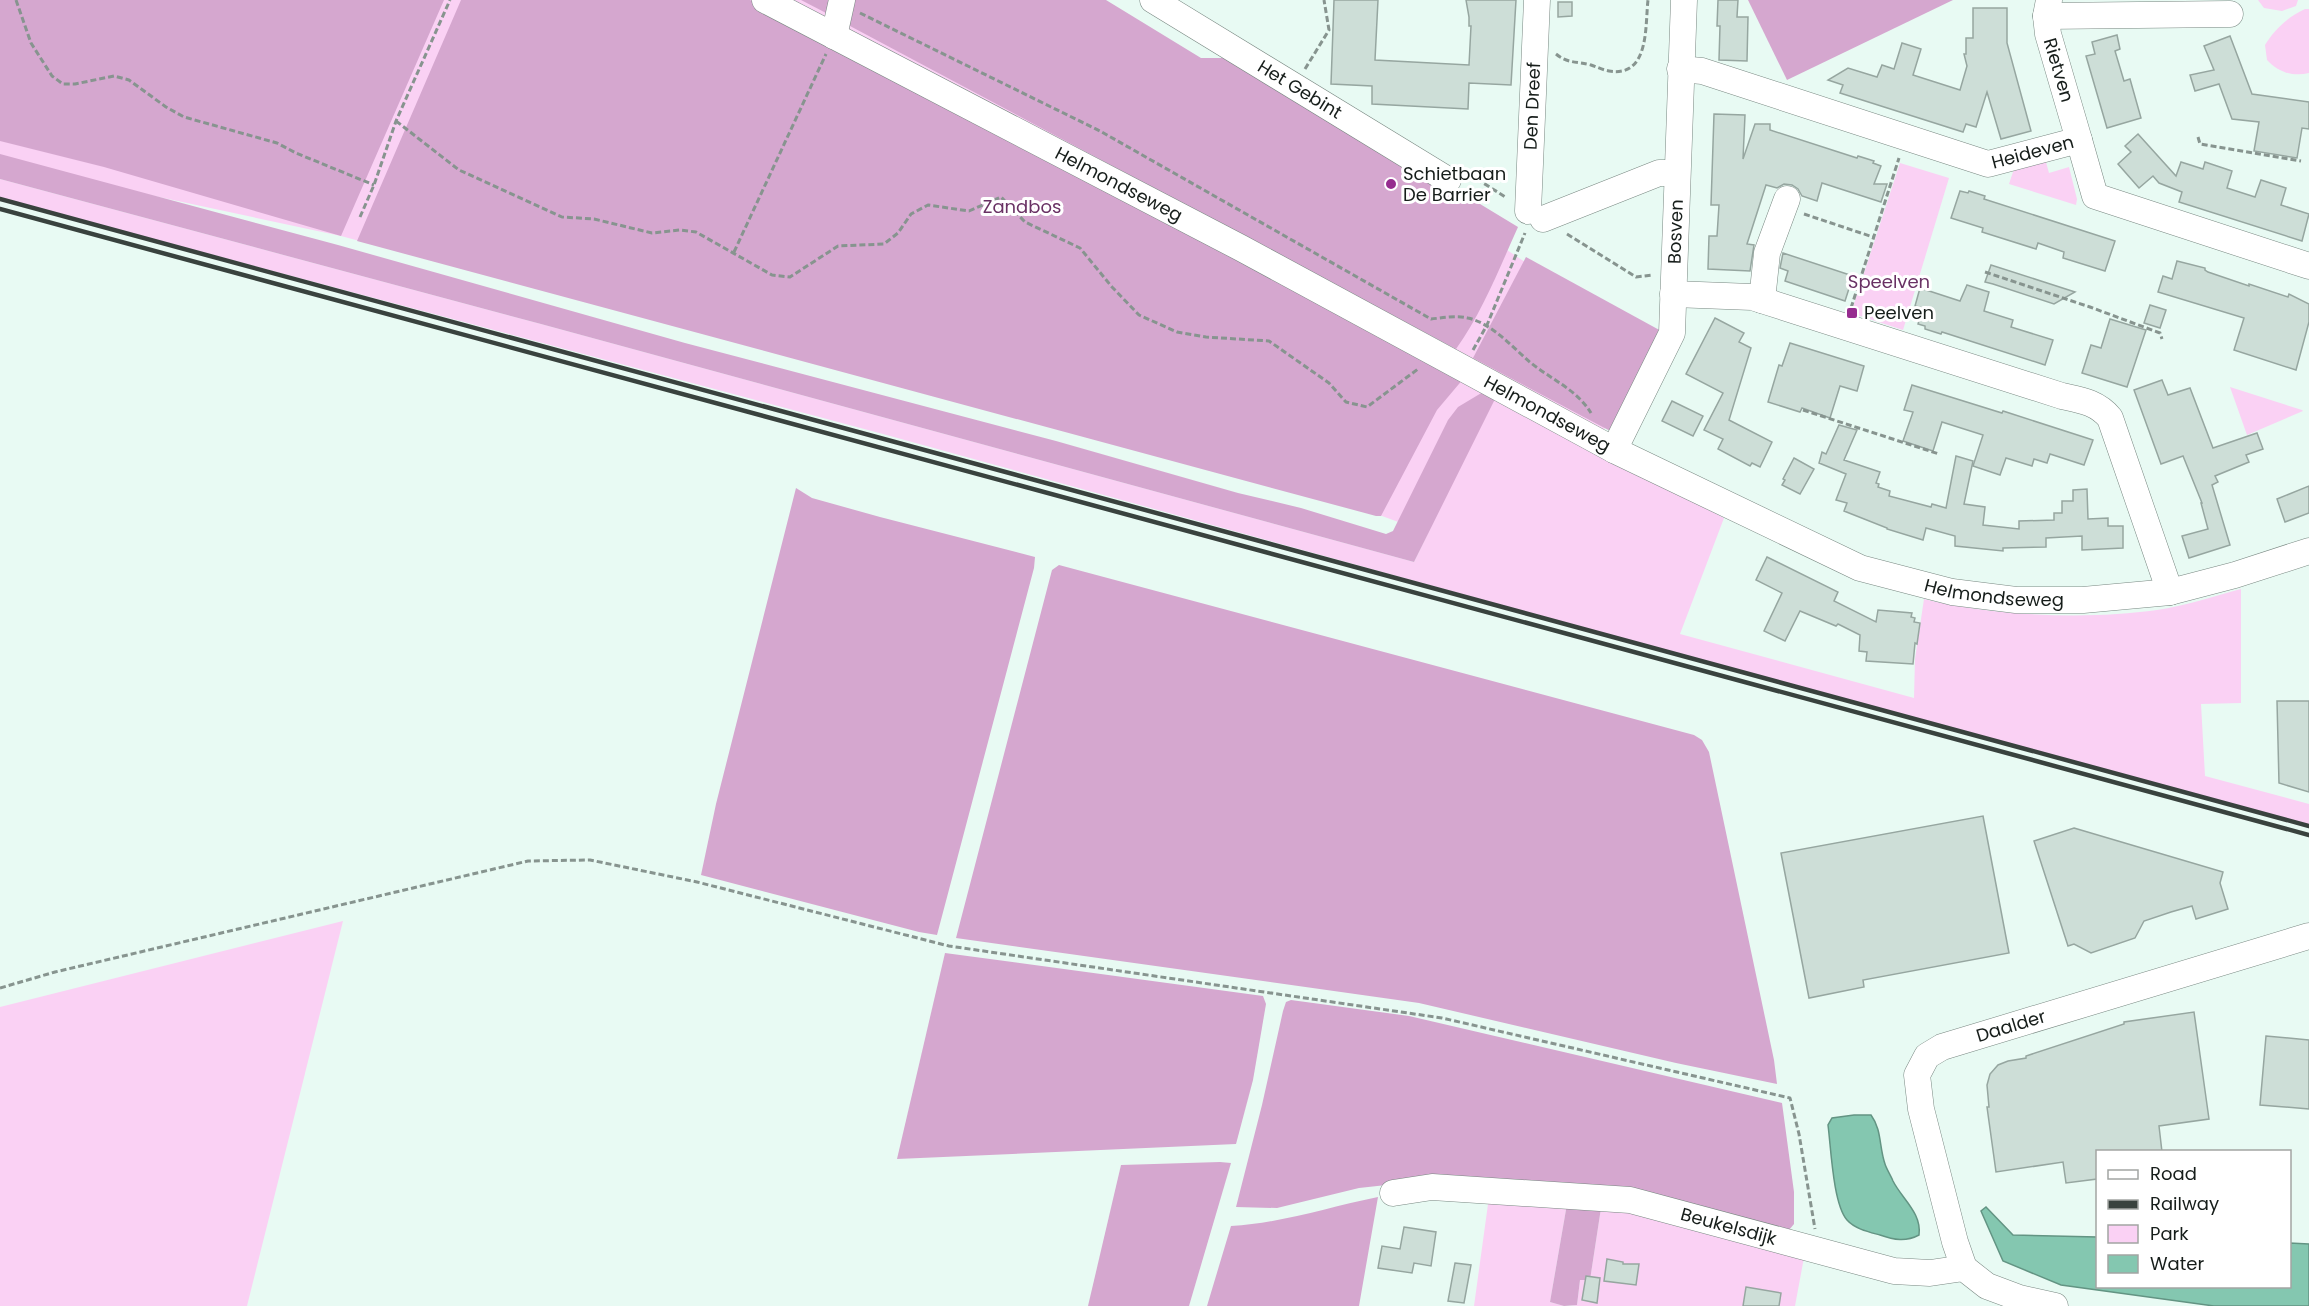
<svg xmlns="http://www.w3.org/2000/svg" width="2309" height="1306" font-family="Poppins,sans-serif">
	<rect width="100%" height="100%" fill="#e8faf3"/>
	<g fill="#fad1f4">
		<path d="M 0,0 L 1068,0 L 1199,67 L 1236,69 L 1531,266 L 1605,428 L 1588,445 L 1724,518 L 1680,634 L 1914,698 L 1915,659 L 1924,599 C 1993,616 2087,620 2157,610 C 2185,606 2214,596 2241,589 L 2241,703 L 2201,704 L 2205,776 L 2309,804 L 2309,828 L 883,434 L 0,198 L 0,179 L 541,324 L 1414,562 L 1428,533 L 1382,516 L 341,236 L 0,163 Z"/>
		<polygon points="2258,0 2298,0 2296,6 2282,11 2264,8"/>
		<path d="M 2305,9 L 2309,9 L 2309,73 C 2293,77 2278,72 2267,60 L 2265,45 C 2274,30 2289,16 2305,9 Z"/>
		<polygon points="2044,155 2049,173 2069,167 2077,199 2076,205 2009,184 2016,163"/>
		<polygon points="1900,163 1949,178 1903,330 1851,313"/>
		<polygon points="2230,387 2302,410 2303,411 2247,435"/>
		<polygon points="343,921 247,1306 0,1306 0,1007"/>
		<polygon points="1489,1197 1567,1204 1550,1302 1564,1306 1474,1306"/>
		<polygon points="1601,1208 1637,1212 1805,1252 1795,1306 1569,1306 1577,1305 1580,1280 1590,1280"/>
	</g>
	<g fill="#d5a7cf">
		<polygon points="0,0 444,0 341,236 104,167 0,141"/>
		<polygon points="461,0 750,0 1464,378 1437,410 1381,516 1376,516 357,241"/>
		<polygon points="801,0 834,0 828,14"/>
		<path d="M 850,0 L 1106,0 L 1201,58 L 1239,58 L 1518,227 C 1499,269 1483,311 1456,349 L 850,26 L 848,16 Z"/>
		<polygon points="1748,0 1953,0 1787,80"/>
		<polygon points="0,154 338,245 685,343 1056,441 1238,493 1301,508 1386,534 1393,531 1448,420 1458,407 1483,392 1496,397 1414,562 541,324 0,179"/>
		<polygon points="1526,257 1663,332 1614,433 1473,358"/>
		<polygon points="796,488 812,498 880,517 1035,557 1034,568 937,935 919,932 701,875 716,804"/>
		<polygon points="1059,565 1694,735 1702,740 1709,752 1774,1060 1777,1084 1676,1063 1419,1003 956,938 1052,570"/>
		<polygon points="945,953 1263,996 1266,1004 1253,1080 1236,1144 897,1159"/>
		<polygon points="1291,1000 1409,1016 1782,1103 1794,1192 1794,1224 1789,1230 1423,1181 1359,1188 1277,1208 1236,1207 1262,1105 1283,1011 1286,1002"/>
		<polygon points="1220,1162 1231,1163 1189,1306 1088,1306 1121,1165"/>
		<path d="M 1378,1197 L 1359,1306 L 1207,1306 L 1231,1226 C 1283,1223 1328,1207 1378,1197 Z"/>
		<polygon points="1567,1204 1601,1208 1590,1280 1580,1280 1577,1305 1564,1306 1550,1302"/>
	</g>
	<g fill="#84c7b0" stroke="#639483" stroke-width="1.5">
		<path d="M 1854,1115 L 1871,1115 C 1882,1130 1879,1147 1885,1164 C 1887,1170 1891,1176 1893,1181 C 1902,1199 1922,1213 1919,1235 C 1906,1242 1894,1240 1880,1235 C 1869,1232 1855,1229 1847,1220 C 1833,1204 1831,1148 1828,1125 L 1832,1118 Z"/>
		<polygon points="1986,1207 2013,1235 2097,1237 2098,1286 2290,1286 2290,1243 2309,1244 2309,1306 2214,1306 2061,1285 2003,1261 1981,1211"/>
	</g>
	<g fill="#cdded7" stroke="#96a6a0" stroke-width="1.5">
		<polygon points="1334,0 1378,0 1375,60 1469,65 1471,26 1469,26 1469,17 1466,0 1516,0 1511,85 1469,83 1468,109 1372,104 1372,86 1331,84"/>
		<polygon points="1718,0 1738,0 1737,17 1748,17 1747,61 1719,60 1720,26 1717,26"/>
		<polygon points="1558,2 1572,2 1572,16 1558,17"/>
		<polygon points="1973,8 2007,8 2007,43 2031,131 2001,139 1987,92 1976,127 1966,124 1963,132 1840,93 1843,85 1828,80 1848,68 1877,77 1882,65 1894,69 1902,43 1921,49 1913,75 1960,90 1967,66 1964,54 1966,54 1966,38 1973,38"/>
		<polygon points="2117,35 2120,49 2115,51 2124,81 2130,79 2141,118 2107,128 2086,56 2095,54 2092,42"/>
		<polygon points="2230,36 2252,94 2309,102 2309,129 2302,128 2297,158 2254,151 2259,122 2232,119 2219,84 2195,91 2190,75 2214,70 2204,46"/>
		<polygon points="1714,114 1745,115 1743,159 1755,124 1770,124 1770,130 1857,158 1858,156 1874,161 1873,163 1881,166 1874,184 1887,184 1881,202 1822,183 1817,201 1802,196 1798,189 1792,185 1784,184 1777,188 1766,185 1747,244 1754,245 1750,271 1708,269 1709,236 1717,236 1719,205 1711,205"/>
		<polygon points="2138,134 2176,176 2181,162 2203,169 2205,162 2232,171 2227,188 2255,197 2261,180 2286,188 2281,205 2309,214 2302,241 2179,202 2182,192 2159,183 2153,176 2139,188 2118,164 2131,152 2125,146"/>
		<polygon points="1960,191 1968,193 1969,191 1985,196 1984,199 2115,241 2105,271 2063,258 2064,252 2038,243 2036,249 1982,232 1983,228 1951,218"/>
		<polygon points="1783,253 1853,276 1845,301 1785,281 1788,271 1780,268"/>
		<polygon points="2177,261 2205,268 2205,270 2208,272 2249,286 2249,284 2288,297 2289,294 2309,304 2309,322 2296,370 2234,350 2244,318 2158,292 2163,276 2172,279"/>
		<polygon points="1991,265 2044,282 2075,292 2054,304 1993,284 1985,282"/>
		<polygon points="1967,285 1989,292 1984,311 2013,320 2011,327 2053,340 2045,365 1942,332 1941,334 1925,329 1925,326 1918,324 1923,308 1915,306 1920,288 1960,301"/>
		<polygon points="2150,305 2166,310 2160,328 2144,323"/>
		<polygon points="1715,318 1744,333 1739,342 1751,348 1729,420 1772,442 1760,467 1752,463 1750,466 1718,449 1723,439 1704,430 1723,393 1686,374"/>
		<polygon points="2110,319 2146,330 2127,387 2082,373 2091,345 2101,348"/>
		<polygon points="1790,343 1864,366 1857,391 1840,386 1830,418 1802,408 1800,412 1768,402 1779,365 1782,366"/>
		<polygon points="2162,380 2168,395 2190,388 2213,448 2257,433 2263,449 2246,455 2249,462 2215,476 2218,482 2212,485 2230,545 2189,558 2182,536 2208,529 2201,503 2202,503 2183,456 2161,464 2134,390"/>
		<polygon points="1912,385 2002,413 2003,411 2093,440 2084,465 2050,454 2047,463 2034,459 2032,466 2006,458 2000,475 1973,466 1983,435 1942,422 1933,451 1903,441 1913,412 1904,410"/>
		<polygon points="1672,401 1703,416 1693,436 1662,421"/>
		<polygon points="1839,425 1857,430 1844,460 1880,472 1876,483 1879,484 1878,487 1890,491 1889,496 1931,507 1932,504 1946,508 1956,456 1973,461 1964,504 1985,507 1983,525 2019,529 2019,521 2054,520 2054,513 2062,513 2062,501 2073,501 2073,490 2087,489 2088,519 2108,518 2108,526 2123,526 2123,548 2082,550 2082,536 2046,538 2046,547 2003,548 2003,551 1955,546 1955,536 1926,528 1923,540 1887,529 1887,528 1844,511 1847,503 1836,500 1846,474 1819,463 1822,452 1826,454"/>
		<polygon points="1794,458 1814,469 1800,494 1782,485 1785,480 1783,479"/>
		<polygon points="2309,486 2309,513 2285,522 2277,499"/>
		<polygon points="1767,557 1838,592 1834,601 1876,622 1878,610 1912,613 1911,617 1915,618 1914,622 1920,623 1917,644 1915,643 1913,664 1866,661 1867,652 1859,651 1860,635 1838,624 1836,626 1800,611 1785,641 1764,631 1782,593 1756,580"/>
		<polygon points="2277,701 2309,701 2309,792 2279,783"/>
		<polygon points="1983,816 2009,953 1863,980 1864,987 1809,998 1781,853"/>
		<polygon points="2074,828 2223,872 2220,883 2228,909 2196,919 2192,906 2171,912 2144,921 2135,938 2091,953 2074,944 2068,946 2034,841"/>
		<polygon points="2194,1012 2209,1119 2159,1126 2162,1152 2097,1152 2097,1179 2066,1183 2063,1162 1996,1172 1987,1107 1989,1107 1987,1085 1990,1074 1998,1065 2008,1061 2026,1058 2026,1056 2124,1024 2124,1022"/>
		<polygon points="2266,1036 2309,1040 2309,1109 2260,1105"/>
		<polygon points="1404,1227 1436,1232 1431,1266 1414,1263 1412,1273 1378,1268 1382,1246 1400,1249"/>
		<polygon points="1607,1259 1623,1262 1623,1264 1639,1264 1636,1285 1604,1281"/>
		<polygon points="1455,1263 1471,1265 1464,1303 1448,1301"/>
		<polygon points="1586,1276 1600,1278 1597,1303 1582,1300"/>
		<polygon points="1746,1287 1781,1293 1779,1306 1743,1306"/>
	</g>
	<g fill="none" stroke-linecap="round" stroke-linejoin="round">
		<defs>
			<g id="minor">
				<path id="s1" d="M 765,0 L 1241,248 L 1614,450 L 1860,568 L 1952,592 L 2016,600 L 2083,600 L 2170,592 L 2235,575 L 2309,551"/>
				<path id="s2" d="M 1153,0 L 1448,180"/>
				<path id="s3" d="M 2049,0 L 2046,16 L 2048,34 L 2079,140"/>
				<polyline points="2046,16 2230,14"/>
				<polyline points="834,36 842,0"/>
				<path id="s4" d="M 1680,69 L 1702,71 L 1988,164 L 2079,140 L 2095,196 L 2309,266"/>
				<path id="s5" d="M 1528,211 L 1537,0"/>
				<polyline points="1543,219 1659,173 1677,173"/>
				<path d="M 1673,294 L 1752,297 L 2062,396 C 2080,400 2097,402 2110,418 L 2170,592"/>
				<polyline points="1762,300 1767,253 1787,199"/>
				<path id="s6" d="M 1614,450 L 1672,333 L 1684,0"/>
				<path id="s7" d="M 1393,1193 L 1432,1187 L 1630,1200 L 1894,1271 L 1930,1273 L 1964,1268 L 1987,1286 L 2019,1298 L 2055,1306"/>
				<path id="s8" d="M 1964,1268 L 1955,1242 L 1921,1109 L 1917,1075 L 1927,1056 L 1942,1047 L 2309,936"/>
			</g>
		</defs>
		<use href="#minor" stroke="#798882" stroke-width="27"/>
		<g stroke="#87948f" stroke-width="3" stroke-dasharray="6 3" stroke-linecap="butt">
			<polyline points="16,0 31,43 52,76 63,84 75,84 114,76 129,80 166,107 184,117 277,143 296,153 374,185"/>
			<path d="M 860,13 L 1100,131 L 1431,319 C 1442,318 1457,315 1468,318 C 1493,324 1512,347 1531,363 C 1551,379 1577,390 1591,413"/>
			<path d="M 1556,54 C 1568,64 1577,61 1591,65 C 1597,67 1603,70 1609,71 C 1650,78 1645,25 1648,0"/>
			<polyline points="1305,69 1329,30 1324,0"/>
			<polyline points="396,121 459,170 562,217 594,219 652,233 680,230 696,232 772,275 790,277 838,246 884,244 898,233 911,214 928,205 969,211 1001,197 1025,222 1080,248 1112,287 1139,315 1177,332 1206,337 1269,341 1329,383 1346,402 1367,407 1418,369"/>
			<polyline points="2198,137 2200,144 2301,161"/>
			<polyline points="1469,174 1507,198"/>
			<polyline points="1804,214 1873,237"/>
			<polyline points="360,217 374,185 396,121 450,0"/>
			<polyline points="1567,234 1636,277 1653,275"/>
			<polyline points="734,252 826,54"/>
			<polyline points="1985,272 2090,307 2160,333 2162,339"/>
			<polyline points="1851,308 1899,158"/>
			<polyline points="1473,350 1487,325 1525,233"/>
			<polyline points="1803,410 1939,454"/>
			<polyline points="0,988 55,972 528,861 590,860 697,882 949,946 1442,1018 1790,1098 1799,1134 1815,1229"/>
		</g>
		<use href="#minor" stroke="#fff" stroke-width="26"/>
		<g stroke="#39423e" stroke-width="4.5">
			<polyline points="0,199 2309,826"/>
			<polyline points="0,209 2309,835"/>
		</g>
	</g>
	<g fill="#962c8f" stroke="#fff" stroke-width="2">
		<circle cx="1391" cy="184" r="6"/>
		<rect x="1846" y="307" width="12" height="12" rx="3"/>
	</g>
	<g text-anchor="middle" stroke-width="6" stroke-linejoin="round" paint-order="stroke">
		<g font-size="18" fill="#161d1a" stroke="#fff">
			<text dy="6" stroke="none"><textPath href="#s3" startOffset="72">Rietven</textPath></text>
			<text dy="6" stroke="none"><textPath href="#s2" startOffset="172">Het Gebint</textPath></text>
			<text dy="6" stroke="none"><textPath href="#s5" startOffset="105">Den Dreef</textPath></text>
			<text dy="6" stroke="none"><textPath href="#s4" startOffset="369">Heideven</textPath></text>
			<text dy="6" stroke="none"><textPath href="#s1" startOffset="399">Helmondseweg</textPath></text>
			<text dy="6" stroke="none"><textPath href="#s6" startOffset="232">Bosven</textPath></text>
			<text dy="6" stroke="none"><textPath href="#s1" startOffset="885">Helmondseweg</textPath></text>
			<text dy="6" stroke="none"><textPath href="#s1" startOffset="1371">Helmondseweg</textPath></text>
			<text dy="6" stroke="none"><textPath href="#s8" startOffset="310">Daalder</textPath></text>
			<text dy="6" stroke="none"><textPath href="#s7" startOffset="340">Beukelsdijk</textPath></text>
		</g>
		<g font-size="18" fill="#161d1a" stroke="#fff" text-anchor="start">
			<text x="1403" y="180">Schietbaan<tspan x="1403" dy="21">De Barrier</tspan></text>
			<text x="1864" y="319">Peelven</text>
		</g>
		<g font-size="18" fill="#693164" stroke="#fff">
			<text x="1022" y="213">Zandbos</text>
			<text x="1889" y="288">Speelven</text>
		</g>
	</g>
	<rect x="2096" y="1150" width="195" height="138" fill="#ffffff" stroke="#a2a5a3" stroke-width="1.5"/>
	<rect x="2108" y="1170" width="30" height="9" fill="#ffffff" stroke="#a2a5a3" stroke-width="1.5"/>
	<text x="2150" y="1180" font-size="18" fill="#161d1a">Road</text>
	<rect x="2108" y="1200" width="30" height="9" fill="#39423e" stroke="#a2a5a3" stroke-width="1.5"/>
	<text x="2150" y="1210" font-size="18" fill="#161d1a">Railway</text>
	<rect x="2108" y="1225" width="30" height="18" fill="#fad1f4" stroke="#a2a5a3" stroke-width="1.5"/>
	<text x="2150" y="1240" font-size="18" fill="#161d1a">Park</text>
	<rect x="2108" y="1255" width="30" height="18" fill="#84c7b0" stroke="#a2a5a3" stroke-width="1.5"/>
	<text x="2150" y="1270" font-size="18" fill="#161d1a">Water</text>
</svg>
